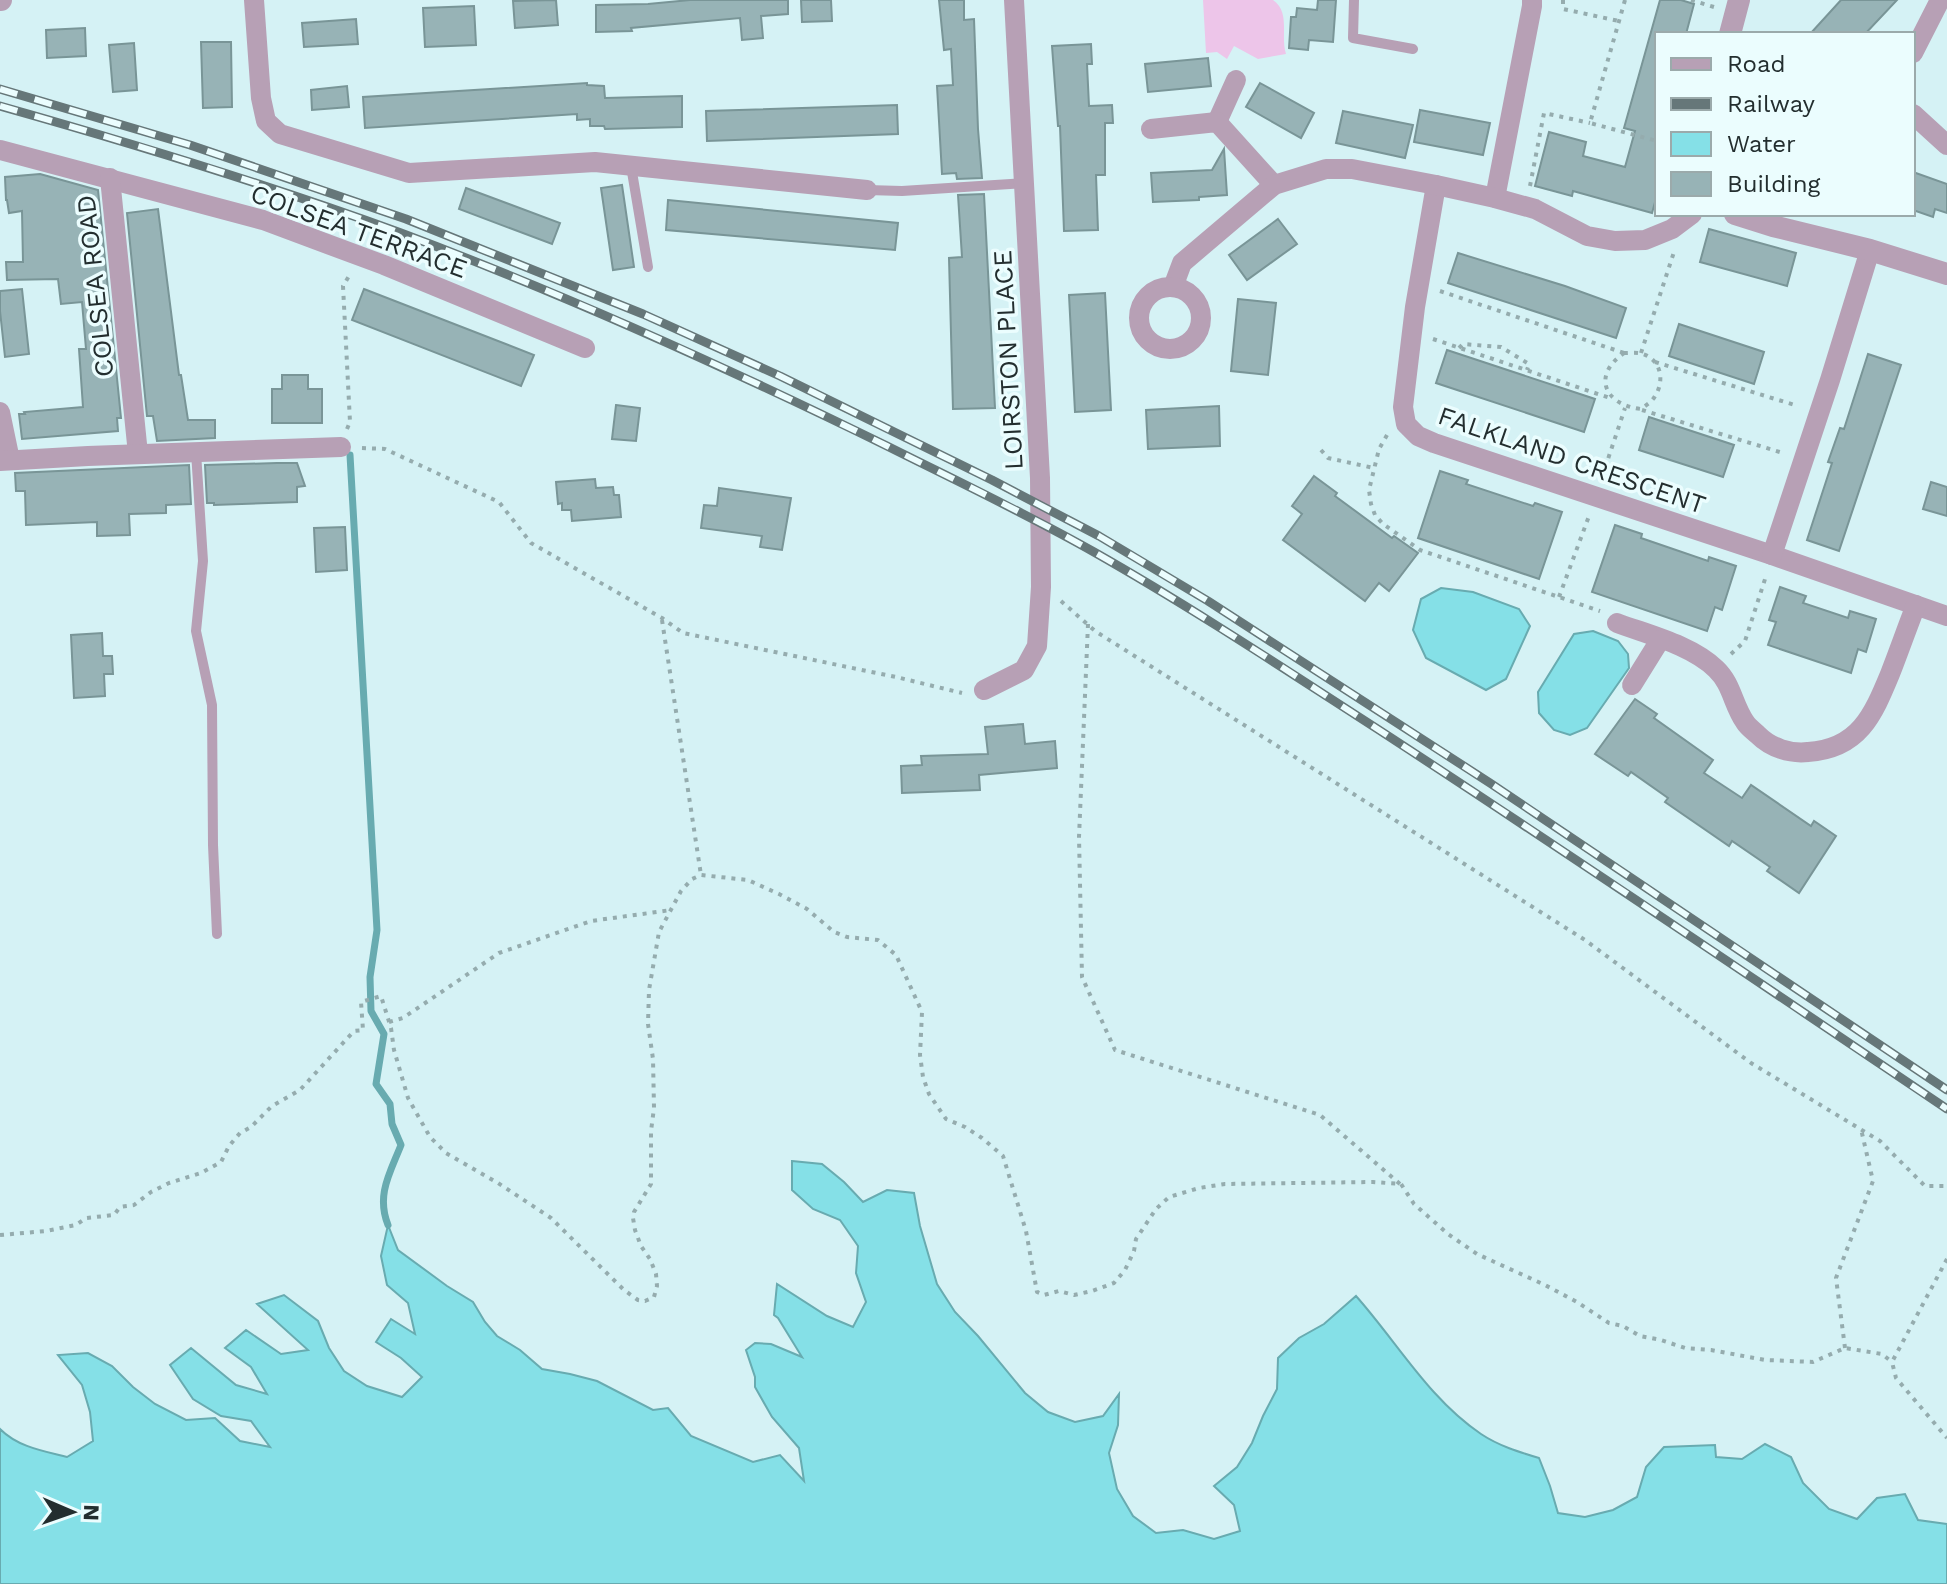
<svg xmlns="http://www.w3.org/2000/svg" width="1947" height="1584" font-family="'Work Sans',sans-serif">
	<rect width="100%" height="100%" fill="#d5f2f5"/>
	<path fill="#edc5e9" d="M 1203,0 L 1273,0 C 1291,13 1280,35 1286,54 L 1258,59 L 1234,46 L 1227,59 L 1217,52 L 1206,53 Z"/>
	<g fill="#85e0e7" stroke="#68abb0" stroke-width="2">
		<polygon points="1441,588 1473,592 1519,609 1530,626 1506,679 1486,690 1426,658 1413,630 1421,599"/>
		<polygon points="1593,631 1618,641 1628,654 1629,668 1587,728 1570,735 1554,730 1539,713 1538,692 1574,634"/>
		<path d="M 792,1161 L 822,1164 L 844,1182 L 863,1202 L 887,1190 L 914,1193 L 920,1226 L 937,1284 L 955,1312 L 978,1336 L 1025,1393 L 1048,1412 L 1075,1422 L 1103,1416 L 1119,1394 L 1118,1425 L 1109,1453 L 1117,1489 L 1133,1516 L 1156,1533 L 1183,1530 L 1214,1539 L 1240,1531 L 1234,1505 L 1214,1486 L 1237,1467 L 1252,1443 L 1263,1416 L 1277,1389 L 1278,1358 L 1299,1338 L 1324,1324 L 1356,1296 C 1397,1342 1429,1399 1481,1434 C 1499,1446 1519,1452 1539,1458 L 1550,1486 L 1558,1513 L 1585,1517 L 1613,1510 L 1637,1497 L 1646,1467 L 1664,1447 L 1715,1445 L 1716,1457 L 1742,1459 L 1765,1444 L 1791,1457 L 1803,1483 L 1829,1509 L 1857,1519 L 1877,1498 L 1905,1494 L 1918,1520 L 1947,1524 L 1947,1584 L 0,1584 L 0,1429 C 18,1447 43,1451 67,1457 L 93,1441 L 90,1412 L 82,1385 L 58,1355 L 88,1353 L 112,1366 L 133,1387 L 155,1404 L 186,1420 L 215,1418 L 240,1441 L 270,1447 L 251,1421 L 221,1416 L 193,1399 L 170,1365 L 191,1348 L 236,1385 L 267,1394 L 251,1367 L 225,1348 L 246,1330 L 281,1354 L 308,1350 L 257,1304 L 284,1295 L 318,1321 L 329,1348 L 344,1371 L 367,1386 L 402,1397 L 422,1377 L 401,1358 L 376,1342 L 391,1319 L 415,1334 L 408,1303 L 387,1285 L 381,1256 L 388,1225 L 398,1250 L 447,1286 L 473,1302 L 485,1322 L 497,1336 L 520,1350 L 542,1369 L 570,1374 L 597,1381 L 653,1410 L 668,1408 L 691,1436 L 753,1462 L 780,1455 L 804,1481 L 799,1448 L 772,1417 L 755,1387 L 755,1377 L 746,1350 L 755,1343 L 771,1344 L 802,1357 L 778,1318 L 774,1315 L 777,1284 L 827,1316 L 853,1327 L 866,1302 L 856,1273 L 858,1246 L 840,1220 L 813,1209 L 792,1190 Z"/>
	</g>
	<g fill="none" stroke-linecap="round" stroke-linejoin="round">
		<path stroke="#68abb0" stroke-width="7" d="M 350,455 L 377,930 L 370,977 L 371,1011 L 384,1034 L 376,1084 L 390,1104 L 392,1124 L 401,1145 C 390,1173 376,1195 388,1225"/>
	</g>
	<g fill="#97b3b6" stroke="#799597" stroke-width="2">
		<polygon points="556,0 558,25 515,28 513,1"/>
		<polygon points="690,0 788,0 788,14 761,16 763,38 742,40 740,18 631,28 632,31 596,32 596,5 648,4"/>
		<polygon points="801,0 831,0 832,21 802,22"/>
		<polygon points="939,0 964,0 964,20 974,19 978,129 982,178 957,179 956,173 942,174 937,86 953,85 951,49 944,50"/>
		<polygon points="1318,0 1336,0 1333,42 1309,40 1308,50 1289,48 1291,17 1296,17 1297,8 1317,10"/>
		<polygon points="1660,0 1681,0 1694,4 1686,34 1657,34 1657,195 1652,213 1573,191 1572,196 1535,186 1549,132 1586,142 1583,156 1625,167 1635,131 1624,128"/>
		<polygon points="1841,0 1897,0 1865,34 1810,34"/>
		<polygon points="474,6 476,45 425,47 423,8"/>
		<polygon points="356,19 358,44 304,47 302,23"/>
		<polygon points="85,28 86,56 47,58 46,30"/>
		<polygon points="201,42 231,42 232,107 203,108"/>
		<polygon points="134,43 137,90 113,92 109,45"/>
		<polygon points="1091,44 1092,64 1087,64 1089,106 1112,105 1113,123 1105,123 1105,175 1096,175 1098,230 1064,231 1060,126 1058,126 1052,46"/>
		<polygon points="1208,58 1211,86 1148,92 1145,64"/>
		<polygon points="587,83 587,85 604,86 605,98 682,96 682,127 605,129 604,126 590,126 590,119 577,120 577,114 365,128 363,97"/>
		<polygon points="1260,83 1314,113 1301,138 1246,107"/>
		<polygon points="347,86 349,107 312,110 311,90"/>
		<polygon points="897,105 898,134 707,141 706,111"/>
		<polygon points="1420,110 1490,123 1483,155 1414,142"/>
		<polygon points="1343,111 1413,125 1405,158 1336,143"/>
		<polygon points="1224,149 1227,195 1199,197 1199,200 1153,202 1151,173 1212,170"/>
		<polygon points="1913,172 1947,184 1947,213 1935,209 1933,217 1913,210"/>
		<polygon points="40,174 98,190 121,418 117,418 118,431 22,439 19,414 25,414 24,412 83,407 79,349 86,349 82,302 61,304 58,279 7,280 6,262 23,262 22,211 9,213 7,200 6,200 5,177"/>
		<polygon points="622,185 634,267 613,270 601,188"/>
		<polygon points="466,188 560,223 552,244 459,209"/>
		<polygon points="984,194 995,408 953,409 949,258 962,257 958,195"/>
		<polygon points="668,200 898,223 895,250 666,230"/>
		<polygon points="158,209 179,375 181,375 188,420 215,420 215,438 157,441 153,416 147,416 127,213"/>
		<polygon points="1278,219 1297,244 1247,280 1229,255"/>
		<polygon points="1709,229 1796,253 1787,286 1700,262"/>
		<polygon points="1458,253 1565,286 1626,308 1616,338 1448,283"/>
		<polygon points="22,289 29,354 5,357 0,311 0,291"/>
		<polygon points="364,289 534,355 521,386 352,320"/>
		<polygon points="1105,293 1111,410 1075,412 1069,295"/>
		<polygon points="1238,299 1276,303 1268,375 1231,371"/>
		<polygon points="1679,324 1764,352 1754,384 1669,356"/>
		<polygon points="1447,350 1595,399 1584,432 1436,383"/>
		<polygon points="1868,354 1901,365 1839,551 1807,540 1832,463 1828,462 1840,428 1844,429"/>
		<polygon points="282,375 308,375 308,389 322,389 322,423 272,423 272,389 282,389"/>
		<polygon points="616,405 640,408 636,441 612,439"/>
		<polygon points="1219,406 1220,446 1148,449 1146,410"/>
		<polygon points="1649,417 1734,445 1723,477 1639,450"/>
		<polygon points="277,463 297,463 305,486 297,487 297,502 214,505 214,503 207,503 205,465"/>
		<polygon points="189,465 191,504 166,505 166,513 129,514 130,535 97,536 97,522 26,525 25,491 16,491 15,473"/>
		<polygon points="1440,471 1468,480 1466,484 1533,506 1535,503 1562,512 1539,579 1418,538"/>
		<polygon points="1314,476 1337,493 1335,496 1392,538 1394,536 1418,553 1389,591 1379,583 1365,601 1283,540 1302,514 1292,506"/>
		<polygon points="595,479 596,488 613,487 614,495 619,495 621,517 572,521 571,510 562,510 562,503 558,504 556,482"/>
		<polygon points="1931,482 1947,487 1947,516 1923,509"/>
		<polygon points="719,488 791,498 782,550 760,547 762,536 701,528 704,505 717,506"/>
		<polygon points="1615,525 1642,534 1641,538 1708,561 1709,557 1736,566 1722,610 1715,607 1707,631 1592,592"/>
		<polygon points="345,527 347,570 316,572 314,528"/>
		<polygon points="1780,587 1806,596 1803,603 1848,618 1850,611 1876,619 1866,652 1858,649 1851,673 1768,645 1776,622 1769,620"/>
		<polygon points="102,633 103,656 112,656 113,674 104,674 105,696 74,698 71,635"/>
		<polygon points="1635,699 1657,714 1654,718 1713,760 1704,773 1742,798 1751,785 1811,826 1814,821 1836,836 1799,893 1767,871 1770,867 1732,841 1729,846 1665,802 1668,798 1631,772 1628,776 1595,754"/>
		<polygon points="1023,724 1025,744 1055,741 1057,768 979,775 980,790 902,793 901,766 922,765 921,756 988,754 985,727"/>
	</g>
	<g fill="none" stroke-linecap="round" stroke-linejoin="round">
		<g stroke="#95acae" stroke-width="4" stroke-dasharray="4 6" stroke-linecap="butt">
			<polyline points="1563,0 1563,9 1619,21"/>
			<polyline points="1625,0 1590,123 1657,141"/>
			<polyline points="1691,0 1714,7"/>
			<polyline points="1530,186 1544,113 1590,123"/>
			<polyline points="1440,291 1624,353"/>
			<polyline points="1433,339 1613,399"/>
			<polyline points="1459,348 1463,344 1501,347 1529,364 1527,370"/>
			<path d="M 1624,353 C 1630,353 1638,352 1643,354 C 1661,360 1665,381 1655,396 C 1652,402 1646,405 1641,409 C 1605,405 1591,376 1624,353 Z"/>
			<polyline points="1641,353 1674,252"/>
			<polyline points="1655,362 1798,406"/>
			<polyline points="1642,410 1783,453"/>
			<polyline points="347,429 350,422 343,286 349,276"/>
			<polyline points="1387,435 1379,449 1369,490 1371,504 1375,515 1383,524 1420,550 1600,611"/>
			<polyline points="362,448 385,449 499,502 531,543 662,618 683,633 896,677 962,693"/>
			<polyline points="1321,450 1328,458 1374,468"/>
			<polyline points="1602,477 1625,408"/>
			<polyline points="1559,597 1589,516"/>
			<polyline points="1061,601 1095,631 1585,940 1751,1063 1880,1141 1925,1186 1947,1186"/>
			<polyline points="662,620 701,875"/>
			<polyline points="1088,624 1079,837 1082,977 1115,1050 1320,1115 1400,1184"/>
			<polyline points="1731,654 1745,641 1766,576"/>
			<polyline points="389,1022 403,1018 499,953 591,921 671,910"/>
			<polyline points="0,1235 46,1231 76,1225 86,1218 114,1215 120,1207 134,1205 151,1192 169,1183 201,1173 221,1162 229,1146 240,1133 251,1127 272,1106 300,1090 354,1031 363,1030 361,1002 381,996 391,1028 394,1050 408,1098 430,1137 446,1153 498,1183 551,1218 624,1290 638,1300 645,1301 654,1297 657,1286 656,1274 650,1259 641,1246 635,1230 633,1218 634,1212 651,1184 651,1131 654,1108 653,1059 648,1024 649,990 659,932 681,891 692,879 701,875 748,880 779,894 807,909 834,932 847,937 878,940 896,955 922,1012 920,1055 923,1077 929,1094 946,1119 965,1127 982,1138 1003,1156 1026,1231 1037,1292 1044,1295 1059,1291 1074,1295 1092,1291 1114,1283 1125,1270 1134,1251 1136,1239 1156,1209 1169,1197 1199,1188 1225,1184 1373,1182 1401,1184 1414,1204 1448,1234 1477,1254 1545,1285 1577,1302 1609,1323 1623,1326 1640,1336 1661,1340 1685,1348 1711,1350 1765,1360 1813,1362 1845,1348 1882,1354 1892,1362"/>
			<polyline points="1947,1259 1892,1362 1896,1378 1947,1438"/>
			<polyline points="1845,1348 1836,1278 1873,1181 1861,1129"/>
		</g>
		<g stroke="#b7a0b5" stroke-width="10">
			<polyline points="1354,0 1353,38 1413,49"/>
			<polyline points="631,166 648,267"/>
			<polyline points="867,190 902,191 1024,183"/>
			<polyline points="196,452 203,561 196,631 212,705 213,845 217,934"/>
		</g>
		<g stroke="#b7a0b5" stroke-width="20">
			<polyline points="254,0 261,98 266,121 280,134 409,173 595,162 867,190"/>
			<polyline points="1913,53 1940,0"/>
			<polyline points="1913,114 1947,145"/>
			<polyline points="1217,122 1236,80"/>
			<polyline points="1151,129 1217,122 1274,185"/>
			<polyline points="0,150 263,220 384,265 585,348"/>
			<polyline points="110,178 138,454"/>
			<polyline points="1436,185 1415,307 1403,407 1406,424 1418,436 1434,443 1772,555 1947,616"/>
			<polyline points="1495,198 1532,6 1532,0"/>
			<polyline points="1173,287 1182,263 1274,185 1326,169 1352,169 1436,185 1495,198 1535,209 1587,236 1615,241 1645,240 1672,229 1692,214"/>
			<circle cx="1170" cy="318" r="31"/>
			<polyline points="0,412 10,460"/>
			<polyline points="0,461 88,456 341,447"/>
			<polyline points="1772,555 1830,380 1870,250"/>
			<path d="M 1617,623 C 1649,635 1691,645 1716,669 C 1732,684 1733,705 1745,722 C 1748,727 1754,731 1758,735 C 1771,748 1790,754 1808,752 C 1859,749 1873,715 1890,674 C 1899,651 1907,628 1916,605"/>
			<polyline points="1632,685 1660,640"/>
			<polyline points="984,690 1024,670 1037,646 1041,587 1040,478 1014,0"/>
		</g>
		<g stroke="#b7a0b5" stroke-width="22">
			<polyline points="0,0 1,0"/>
			<polyline points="1730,34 1739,0"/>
			<polyline points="1735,214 1773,226 1870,250 1947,274"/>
		</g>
		<defs>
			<g id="rail">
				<polyline points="0,89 190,145 406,219 643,314 780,376 992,480 1099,536 1208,601 1490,783 1947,1090"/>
				<path d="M 0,106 C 135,144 269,185 401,233 C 567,295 728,368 887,446 C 957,481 1027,514 1094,552 C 1191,607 1283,668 1376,728 C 1568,853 1757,981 1947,1109"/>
			</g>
		</defs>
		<use href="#rail" stroke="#667779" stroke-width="9"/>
		<use href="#rail" stroke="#ebfdfe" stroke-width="6" stroke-dasharray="18" stroke-linecap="butt"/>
	</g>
	<g text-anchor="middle" stroke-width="7" stroke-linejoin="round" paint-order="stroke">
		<g font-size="26" fill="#232e2f" stroke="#ebfdfe">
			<text transform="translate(359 231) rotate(20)" y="9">COLSEA TERRACE</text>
			<text transform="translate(95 286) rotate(-96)" y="9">COLSEA ROAD</text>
			<text transform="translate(1008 360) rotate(-93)" y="9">LOIRSTON PLACE</text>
			<text transform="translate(1572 460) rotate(19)" y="9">FALKLAND CRESCENT</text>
		</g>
	</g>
	<rect x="1655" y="32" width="260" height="184" fill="#ebfdfe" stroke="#9baaab" stroke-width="2"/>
	<rect x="1671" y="58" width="40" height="12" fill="#b7a0b5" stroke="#9baaab" stroke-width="2"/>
	<text x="1727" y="72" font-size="24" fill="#232e2f">Road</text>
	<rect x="1671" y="98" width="40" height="12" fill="#667779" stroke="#9baaab" stroke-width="2"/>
	<text x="1727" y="112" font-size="24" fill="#232e2f">Railway</text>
	<rect x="1671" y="132" width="40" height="24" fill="#85e0e7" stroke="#9baaab" stroke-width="2"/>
	<text x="1727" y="152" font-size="24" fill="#232e2f">Water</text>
	<rect x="1671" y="172" width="40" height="24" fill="#97b3b6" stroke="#9baaab" stroke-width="2"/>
	<text x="1727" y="192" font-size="24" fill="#232e2f">Building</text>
	<g transform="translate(72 1512) rotate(92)" stroke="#ebfdfe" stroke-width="6" paint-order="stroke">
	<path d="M0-6L14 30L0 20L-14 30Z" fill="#232e2f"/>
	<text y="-12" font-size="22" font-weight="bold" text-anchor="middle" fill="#232e2f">N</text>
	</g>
</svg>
